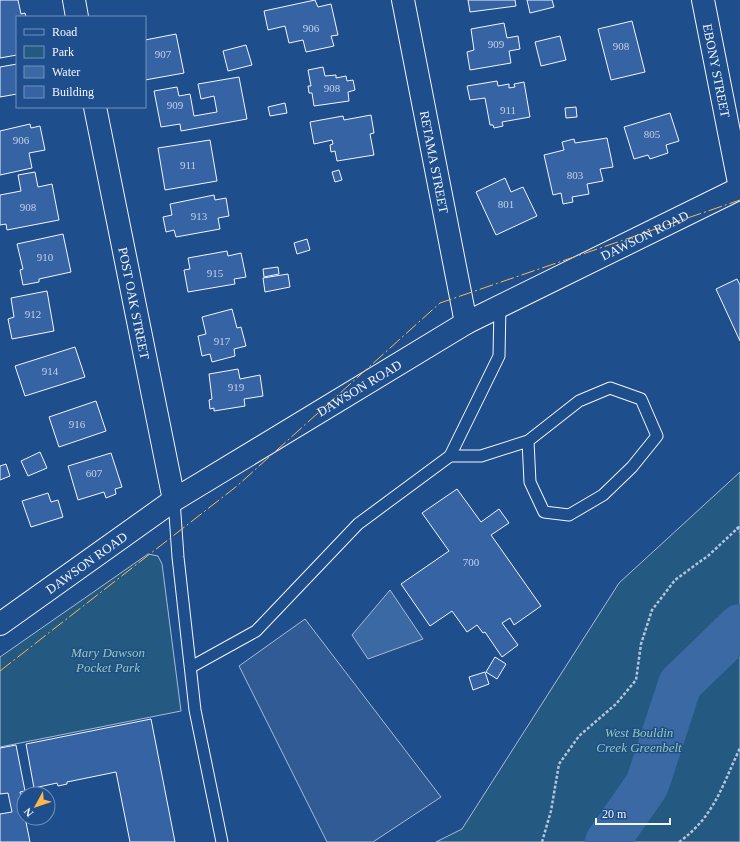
<svg xmlns="http://www.w3.org/2000/svg" width="740" height="842" font-family="Georgia,serif">
	<rect width="100%" height="100%" fill="#1f4e8c"/>
	<g fill="#245a82" stroke="#a8bbd7">
		<polygon points="740,472 740,842 436,842 462,829 619,583"/>
		<polygon points="148,554 158,556 162,564 181,711 0,747 0,657"/>
	</g>
	<polygon fill="#305b95" stroke="#a8bbd7" points="305,619 441,797 373,842 327,842 239,666"/>
	<polygon fill="#3b69a3" stroke="#a8bbd7" points="390,590 423,639 368,659 352,635"/>
	<g fill="none" stroke-linecap="round" stroke-linejoin="round">
		<polyline stroke="#3b69a3" stroke-width="44" points="607,842 647,785 680,684 740,626"/>
	</g>
	<g fill="#3563a3" stroke="#f2f6ff">
		<polygon points="0,0 18,0 21,14 25,13 26,17 17,17 17,55 0,58"/>
		<polygon points="315,0 318,7 331,4 338,35 331,36 334,46 306,52 303,40 289,43 285,26 268,30 264,11"/>
		<polygon points="468,0 515,0 516,6 470,12"/>
		<polygon points="527,0 552,0 554,7 530,13"/>
		<polygon points="632,21 645,72 611,80 598,29"/>
		<polygon points="504,23 507,38 518,36 520,49 509,51 511,63 470,70 467,52 474,50 471,29"/>
		<polygon points="176,34 184,73 145,80 145,40"/>
		<polygon points="560,36 566,60 541,66 535,42"/>
		<polygon points="246,45 252,65 228,71 223,51"/>
		<polygon points="17,64 17,94 0,97 0,67"/>
		<polygon points="323,67 325,76 336,75 336,78 346,76 347,81 353,80 355,90 348,92 349,101 314,106 312,93 309,93 308,86 311,86 308,70"/>
		<polygon points="239,77 247,119 181,131 180,124 161,127 154,91 177,87 179,96 190,94 194,116 217,112 214,96 201,99 198,84"/>
		<polygon points="497,81 498,86 509,84 509,88 515,87 514,84 524,82 530,117 502,122 503,126 494,128 493,125 490,125 485,98 470,100 467,86"/>
		<polygon points="285,103 287,113 270,116 268,107"/>
		<polygon points="576,107 577,117 566,118 565,108"/>
		<polygon points="670,113 679,141 666,145 668,153 650,159 648,155 634,159 624,127"/>
		<polygon points="371,115 374,133 370,134 374,155 337,161 335,151 331,152 330,145 333,144 332,140 314,144 310,122 343,116 344,120"/>
		<polygon points="30,124 31,128 40,126 45,150 29,153 32,168 0,175 0,131"/>
		<polygon points="607,138 613,167 600,169 603,181 587,184 589,194 572,197 573,202 563,204 561,193 553,195 544,155 564,150 562,142 574,139 575,143"/>
		<polygon points="210,140 217,181 165,190 158,148"/>
		<polygon points="339,170 342,180 335,182 332,172"/>
		<polygon points="35,172 38,187 52,184 59,220 7,230 6,224 0,225 0,195 21,191 18,175"/>
		<polygon points="505,178 511,192 523,187 537,216 496,235 476,192"/>
		<polygon points="214,195 215,200 226,198 229,216 218,218 220,229 176,237 174,230 166,232 163,217 172,215 170,204"/>
		<polygon points="63,234 71,272 39,279 39,282 23,285 20,270 23,269 17,244"/>
		<polygon points="307,239 310,250 297,254 294,243"/>
		<polygon points="227,251 228,256 241,253 246,277 234,279 235,284 188,292 184,270 190,269 188,258"/>
		<polygon points="278,267 279,274 264,277 263,269"/>
		<polygon points="288,274 290,287 265,292 263,278"/>
		<polygon points="737,279 740,285 740,341 716,289"/>
		<polygon points="47,291 54,331 12,339 8,319 14,317 11,298"/>
		<polygon points="232,309 237,328 241,327 246,346 234,349 235,356 212,362 210,354 202,356 198,336 206,334 202,317"/>
		<polygon points="75,347 85,377 25,396 15,366"/>
		<polygon points="238,369 240,379 260,375 263,396 244,399 245,406 214,411 214,408 210,409 209,400 212,399 209,374"/>
		<polygon points="96,401 106,431 59,447 49,417"/>
		<polygon points="40,452 47,468 28,476 21,461"/>
		<polygon points="111,453 122,487 115,489 116,494 106,498 104,492 78,500 68,466"/>
		<polygon points="6,464 10,476 0,480 0,466"/>
		<polygon points="457,489 481,522 499,509 509,523 491,535 541,606 514,625 510,618 502,623 518,645 502,657 485,632 483,633 477,625 467,632 452,611 430,626 401,584 449,551 422,513"/>
		<polygon points="48,493 51,502 58,500 63,517 31,527 22,501"/>
		<polygon points="495,657 506,664 497,679 486,672"/>
		<polygon points="485,672 489,684 473,690 469,677"/>
		<polygon points="151,719 175,842 130,842 116,772 67,782 67,784 58,786 57,783 34,788 26,744"/>
		<polygon points="16,745 25,791 20,792 30,842 0,842 0,814 12,812 8,793 0,794 0,748"/>
	</g>
	<g fill="none" stroke-linecap="round" stroke-linejoin="round">
		<defs>
			<g id="lane">
				<polyline points="450,456 499,356 500,306"/>
				<polyline points="174,500 178,557 195,710 222,842"/>
				<polyline points="191,667 256,631 358,524 450,456 481,456 528,441 579,401 610,388 641,399 657,436 632,467 603,495 569,515 544,512 530,482 528,441"/>
			</g>
			<g id="street">
				<polyline points="74,0 77,17"/>
				<path id="s1" d="M 403,0 L 466,323"/>
				<path id="s2" d="M 703,0 L 740,188"/>
				<path id="s3" d="M 95,107 L 174,500"/>
			</g>
			<g id="secondary">
				<path id="s4" d="M 0,624 L 174,500 L 466,323 L 740,188"/>
			</g>
		</defs>
		<use href="#lane" stroke="#f2f6ff" stroke-width="13"/>
		<use href="#street" stroke="#f2f6ff" stroke-width="24"/>
		<use href="#secondary" stroke="#f2f6ff" stroke-width="24"/>
		<g stroke="#b3c4dc" stroke-width="2.5" stroke-dasharray="3 2" stroke-linecap="butt">
			<polyline points="737,527 740,532"/>
			<polyline points="542,842 551,811 559,764 579,736 616,704 636,680 641,644 652,610 675,580 709,555 740,526"/>
			<path d="M 679,842 C 714,817 722,786 740,748"/>
		</g>
		<use href="#lane" stroke="#1f4e8c" stroke-width="11"/>
		<use href="#street" stroke="#1f4e8c" stroke-width="22"/>
		<use href="#secondary" stroke="#1f4e8c" stroke-width="22"/>
		<polyline stroke="#ffb74d" stroke-width="1" stroke-dasharray="14 3 2 3" stroke-linecap="butt" points="0,671 237,486 440,303 740,200"/>
	</g>
	<g text-anchor="middle" stroke-width="3" stroke-linejoin="round" paint-order="stroke">
		<g font-size="11" fill="#c3d1e8">
			<text x="311" y="32">906</text>
			<text x="496" y="48">909</text>
			<text x="621" y="50">908</text>
			<text x="163" y="58">907</text>
			<text x="332" y="92">908</text>
			<text x="175" y="109">909</text>
			<text x="508" y="114">911</text>
			<text x="652" y="138">805</text>
			<text x="21" y="144">906</text>
			<text x="188" y="169">911</text>
			<text x="575" y="179">803</text>
			<text x="506" y="208">801</text>
			<text x="28" y="211">908</text>
			<text x="199" y="220">913</text>
			<text x="45" y="261">910</text>
			<text x="215" y="277">915</text>
			<text x="33" y="318">912</text>
			<text x="222" y="345">917</text>
			<text x="50" y="375">914</text>
			<text x="236" y="391">919</text>
			<text x="77" y="428">916</text>
			<text x="94" y="477">607</text>
			<text x="471" y="566">700</text>
		</g>
		<g font-size="13" fill="#f2f6ff" stroke="#1f4e8c">
			<text dy="5" stroke="none"><textPath href="#s2" startOffset="72">EBONY STREET</textPath></text>
			<text dy="5" stroke="none"><textPath href="#s1" startOffset="165">RETAMA STREET</textPath></text>
			<text dy="5" stroke="none"><textPath href="#s4" startOffset="754">DAWSON ROAD</textPath></text>
			<text dy="5" stroke="none"><textPath href="#s3" startOffset="200">POST OAK STREET</textPath></text>
			<text dy="5" stroke="none"><textPath href="#s4" startOffset="430">DAWSON ROAD</textPath></text>
			<text dy="5" stroke="none"><textPath href="#s4" startOffset="106">DAWSON ROAD</textPath></text>
		</g>
		<g font-size="13" font-style="italic" fill="#97c8a6" stroke="#1f4e8c">
			<text x="108" y="657">Mary Dawson<tspan x="108" dy="15">Pocket Park</tspan></text>
			<text x="639" y="737">West Bouldin<tspan x="639" dy="15">Creek Greenbelt</tspan></text>
		</g>
	</g>
	<rect x="16" y="16" width="130" height="92" fill="#1f4e8c" stroke="#7391ba"/>
	<rect x="24" y="29" width="20" height="6" fill="#1f4e8c" stroke="#7391ba"/>
	<text x="52" y="36" font-size="12" fill="#f2f6ff">Road</text>
	<rect x="24" y="46" width="20" height="12" fill="#245a82" stroke="#7391ba"/>
	<text x="52" y="56" font-size="12" fill="#f2f6ff">Park</text>
	<rect x="24" y="66" width="20" height="12" fill="#3b69a3" stroke="#7391ba"/>
	<text x="52" y="76" font-size="12" fill="#f2f6ff">Water</text>
	<rect x="24" y="86" width="20" height="12" fill="#3563a3" stroke="#7391ba"/>
	<text x="52" y="96" font-size="12" fill="#f2f6ff">Building</text>
	<g transform="translate(36 806) rotate(230)"><circle r="19" fill="#1f4e8c" stroke="#7391ba"/>
	<path d="M0-3L7 15L0 10L-7 15Z" fill="#ffb74d"/>
	<text y="-6" font-size="11" font-weight="bold" text-anchor="middle" fill="#f2f6ff">N</text>
	</g>
	<path d="M596 818v6h74v-6" fill="none" stroke="#f2f6ff" stroke-width="2"/>
	<text x="602" y="818" font-size="12" fill="#f2f6ff" stroke="#1f4e8c" stroke-width="3" paint-order="stroke">20 m</text>
</svg>
